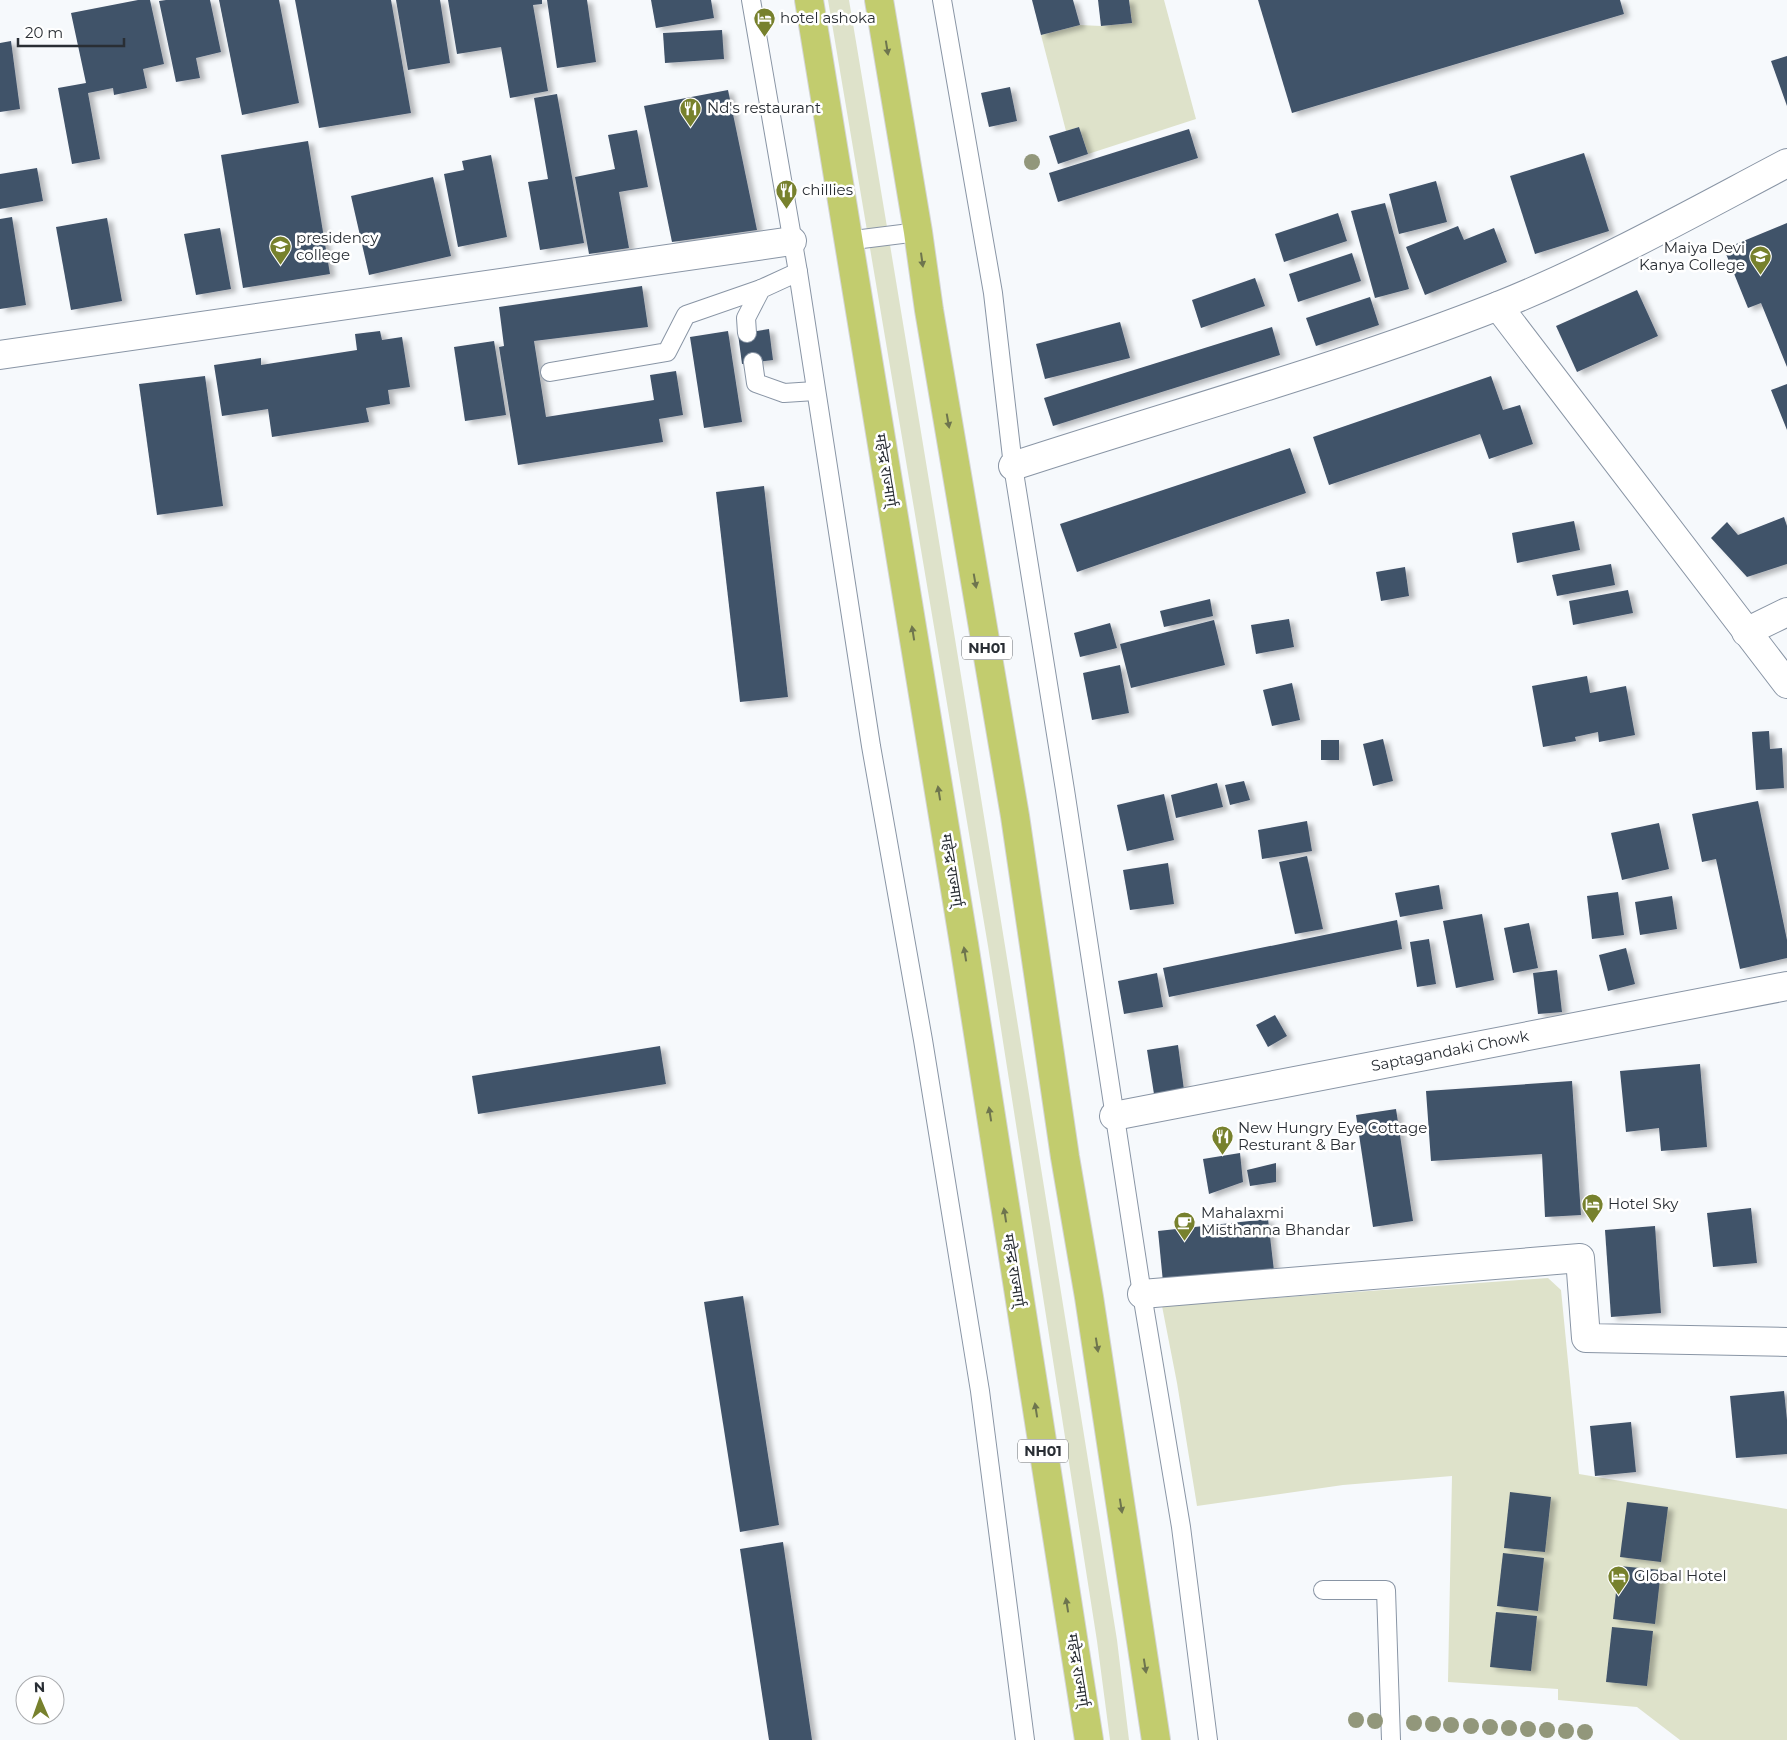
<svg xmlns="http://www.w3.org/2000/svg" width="1787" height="1740" font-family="Montserrat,'Noto Sans Devanagari',sans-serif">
	<defs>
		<filter id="shadow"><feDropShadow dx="5.5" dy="3" stdDeviation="2.5" flood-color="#0004"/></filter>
	</defs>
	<rect width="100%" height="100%" fill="#f6f9fc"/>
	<g fill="#dee2ca">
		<path d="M 828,0 L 849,0 C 941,546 1029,1093 1117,1640 L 1129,1740 L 1110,1740 L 1097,1641 L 988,946 Z"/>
		<polygon points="1129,0 1164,0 1196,119 1088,154 1079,127 1066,131 1041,35 1080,25 1101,26 1132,23"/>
		<polygon points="1548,1278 1561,1290 1579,1474 1787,1509 1787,1740 1680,1740 1637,1707 1558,1700 1558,1689 1448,1682 1452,1476 1343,1485 1197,1506 1177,1383 1162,1306"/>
	</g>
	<g fill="#415269" filter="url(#shadow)">
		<polygon points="138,0 150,0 164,64 143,69 147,88 114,95 113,88 88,93 100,159 72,164 58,88 86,83 71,13"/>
		<polygon points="166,0 210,0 221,52 196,58 200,78 176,82 159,1"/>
		<polygon points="219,0 279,0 299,103 242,115"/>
		<polygon points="295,0 391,0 411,113 319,128"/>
		<polygon points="396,0 440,0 450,63 408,70"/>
		<polygon points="448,0 542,0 542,4 533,5 548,91 510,98 501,47 457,54"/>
		<polygon points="547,0 587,0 596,62 557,68"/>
		<polygon points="651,0 711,0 714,18 656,28"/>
		<polygon points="1032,0 1073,0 1080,25 1041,35"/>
		<polygon points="1098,0 1129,0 1132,23 1101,26"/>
		<polygon points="1258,0 1620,0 1624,14 1292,113"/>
		<polygon points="722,30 724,59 665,63 663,33"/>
		<polygon points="11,41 20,109 0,112 0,43"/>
		<polygon points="1787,56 1787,106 1771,61"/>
		<polygon points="1010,87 1017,121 989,127 981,93"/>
		<polygon points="728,90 757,230 672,242 644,106"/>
		<polygon points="557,94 584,243 540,250 528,182 548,179 534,98"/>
		<polygon points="1079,127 1088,154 1058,164 1049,136"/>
		<polygon points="1189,129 1198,158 1058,202 1049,173"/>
		<polygon points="637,130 648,187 619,192 629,248 589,254 575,177 615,169 608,135"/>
		<polygon points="308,141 330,274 243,288 221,155"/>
		<polygon points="1584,153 1609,231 1535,254 1510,176"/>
		<polygon points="491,155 507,237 458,247 444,174 464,170 462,161"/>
		<polygon points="37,168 43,201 0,209 0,174"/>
		<polygon points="433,177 451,256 369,275 351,196"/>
		<polygon points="1436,181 1447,222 1399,234 1389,194"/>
		<polygon points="1385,203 1409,289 1375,298 1351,211"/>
		<polygon points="1338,213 1347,241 1284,262 1275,234"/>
		<polygon points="12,217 26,305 0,309 0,219"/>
		<polygon points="107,218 122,301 71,310 56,227"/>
		<polygon points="1787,223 1787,367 1761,303 1748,308 1724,249"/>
		<polygon points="1458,226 1464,240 1494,228 1507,262 1425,295 1406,247"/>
		<polygon points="220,228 231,289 196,295 184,234"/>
		<polygon points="1352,253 1361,281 1298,302 1289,274"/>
		<polygon points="1255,278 1265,306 1201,328 1192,300"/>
		<polygon points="642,286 648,327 534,341 546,417 654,400 650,375 676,371 683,415 659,419 663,442 518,465 499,347 504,346 499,307"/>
		<polygon points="1637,290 1658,336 1577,372 1556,326"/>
		<polygon points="1370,297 1379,325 1316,346 1306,318"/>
		<polygon points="1120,322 1130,358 1045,379 1036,344"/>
		<polygon points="1272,327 1280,355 1053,426 1044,398"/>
		<polygon points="769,329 773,360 742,364 738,334"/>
		<polygon points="380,331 382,340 402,337 410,387 388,390 390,404 366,408 369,422 272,437 268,409 222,416 214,365 261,358 261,365 357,350 355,334"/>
		<polygon points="728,331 742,422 704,428 690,337"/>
		<polygon points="494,341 506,415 465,421 454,347"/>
		<polygon points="205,376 223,506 157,515 139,384"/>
		<polygon points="1491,376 1503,410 1520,405 1533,444 1489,459 1480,434 1329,485 1313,437"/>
		<polygon points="1787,384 1787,430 1771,390"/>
		<polygon points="1290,448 1306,493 1077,572 1060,524"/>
		<polygon points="764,486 788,697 740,702 716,492"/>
		<polygon points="1784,517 1787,526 1787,564 1747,577 1711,538 1727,522 1738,535"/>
		<polygon points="1574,521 1580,550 1517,563 1512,533"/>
		<polygon points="1611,564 1615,585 1557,596 1552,575"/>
		<polygon points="1405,567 1409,596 1381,601 1376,572"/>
		<polygon points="1628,590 1633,613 1573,625 1569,601"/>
		<polygon points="1210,599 1213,616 1164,627 1160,611"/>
		<polygon points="1289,619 1294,647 1256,654 1251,625"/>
		<polygon points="1214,620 1225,665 1131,688 1120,644"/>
		<polygon points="1110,623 1117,648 1080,657 1074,633"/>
		<polygon points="1120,665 1129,713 1092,720 1083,673"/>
		<polygon points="1587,676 1590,693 1626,686 1635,735 1599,742 1598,732 1575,737 1576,741 1543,747 1532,686"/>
		<polygon points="1292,683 1300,720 1272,726 1263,690"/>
		<polygon points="1769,731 1770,749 1782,748 1784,788 1756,790 1752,732"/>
		<polygon points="1383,739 1393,781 1373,786 1363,744"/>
		<rect x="1321" y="740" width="18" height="20"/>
		<polygon points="1244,781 1250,800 1230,805 1225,785"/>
		<polygon points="1217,783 1223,807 1176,818 1171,795"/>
		<polygon points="1164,794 1174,840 1127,851 1117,805"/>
		<polygon points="1758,801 1787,940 1787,958 1740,969 1716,859 1702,862 1692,814"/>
		<polygon points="1307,821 1312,851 1262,859 1258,830"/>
		<polygon points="1659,823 1669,869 1622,880 1611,833"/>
		<polygon points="1307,856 1323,929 1295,934 1279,862"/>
		<polygon points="1168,863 1174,904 1130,910 1123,870"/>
		<polygon points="1439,885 1443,909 1400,917 1395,893"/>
		<polygon points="1618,892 1624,935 1592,939 1587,896"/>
		<polygon points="1672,896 1677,929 1640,935 1635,902"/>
		<polygon points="1482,914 1494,980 1456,988 1443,921"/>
		<polygon points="1397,920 1402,949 1169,997 1163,968"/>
		<polygon points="1529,923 1538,968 1513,973 1504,928"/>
		<polygon points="1429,939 1436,984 1417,987 1410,942"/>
		<polygon points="1626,948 1635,984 1608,991 1599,955"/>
		<polygon points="1557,970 1562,1012 1538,1014 1533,973"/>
		<polygon points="1157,973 1163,1007 1124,1014 1118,981"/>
		<polygon points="1275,1015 1287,1036 1268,1047 1256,1025"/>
		<polygon points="1178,1045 1184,1090 1154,1094 1147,1050"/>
		<polygon points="660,1046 666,1084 478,1114 472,1076"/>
		<polygon points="1700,1064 1707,1147 1661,1151 1659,1128 1626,1132 1620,1071"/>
		<polygon points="1572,1081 1581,1215 1545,1217 1542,1154 1431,1161 1426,1091"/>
		<polygon points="1396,1109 1413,1221 1373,1227 1356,1115"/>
		<polygon points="1240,1153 1243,1182 1209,1194 1203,1159"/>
		<polygon points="1276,1163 1276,1182 1250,1186 1247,1170"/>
		<polygon points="1751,1208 1757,1263 1713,1267 1707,1213"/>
		<polygon points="1268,1219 1274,1271 1163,1282 1158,1231"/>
		<polygon points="1655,1226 1661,1313 1611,1317 1605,1230"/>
		<polygon points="743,1296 779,1525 740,1532 704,1302"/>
		<polygon points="1784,1391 1787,1420 1787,1454 1736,1458 1730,1396"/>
		<polygon points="1631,1422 1636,1472 1595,1476 1590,1426"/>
		<polygon points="1510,1492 1551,1497 1545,1552 1504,1548"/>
		<polygon points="1627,1502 1668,1507 1661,1562 1620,1557"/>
		<polygon points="783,1542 812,1740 769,1740 740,1549"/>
		<polygon points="1503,1553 1544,1558 1538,1611 1497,1606"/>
		<polygon points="1619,1566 1661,1570 1655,1624 1613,1619"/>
		<polygon points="1496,1612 1537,1616 1531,1671 1490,1667"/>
		<polygon points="1612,1627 1653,1631 1647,1686 1606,1682"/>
	</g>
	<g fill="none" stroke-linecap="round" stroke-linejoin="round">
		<defs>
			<g id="service">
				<polyline points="751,0 798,272 871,746 923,1040 980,1391 1025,1740"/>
				<polyline points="942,0 993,293 1013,466 1065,790 1142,1294 1181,1527 1208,1740"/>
				<polyline points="846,241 918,232"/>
				<polyline points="747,333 746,318 761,289 798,272"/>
				<polyline points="753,362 756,383 784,393 815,391"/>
				<polyline points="550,372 667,352 686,315 761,289"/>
				<polyline points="1323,1590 1386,1590 1391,1740"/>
			</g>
			<g id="minor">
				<polyline points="1498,306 1787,684"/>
				<polyline points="0,355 792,241"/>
				<path d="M 1013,466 C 1175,413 1340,368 1498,306 C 1598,266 1692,213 1787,163"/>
				<polyline points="1746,632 1787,612"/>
				<polyline points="1114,1116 1787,986"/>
				<polyline points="1142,1294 1580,1258 1586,1338 1787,1342"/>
			</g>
			<g id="trunk">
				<path d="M 809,0 C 858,315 914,629 964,944 C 1006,1209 1047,1475 1089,1740"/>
				<polyline points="879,0 918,232 929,310 1015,816 1065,1157 1089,1297 1156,1740"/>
			</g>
		</defs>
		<use href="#service" stroke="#8995a5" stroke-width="20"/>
		<use href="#minor" stroke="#8995a5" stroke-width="30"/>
		<use href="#trunk" stroke="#d4d5d6" stroke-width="30"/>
		<use href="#service" stroke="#fff" stroke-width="18"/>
		<use href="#minor" stroke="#fff" stroke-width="28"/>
		<use href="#trunk" stroke="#c2cc6e" stroke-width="28"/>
	</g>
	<g fill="#92977b">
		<circle cx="1032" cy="162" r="8"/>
		<circle cx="1356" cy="1720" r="8"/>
		<circle cx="1375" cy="1721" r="8"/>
		<circle cx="1414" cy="1723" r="8"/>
		<circle cx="1433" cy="1724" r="8"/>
		<circle cx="1451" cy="1725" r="8"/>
		<circle cx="1471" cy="1726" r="8"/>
		<circle cx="1490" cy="1727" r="8"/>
		<circle cx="1509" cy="1728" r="8"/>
		<circle cx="1528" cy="1729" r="8"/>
		<circle cx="1547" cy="1730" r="8"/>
		<circle cx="1566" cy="1731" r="8"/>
		<circle cx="1585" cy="1732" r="8"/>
	</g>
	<defs><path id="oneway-solid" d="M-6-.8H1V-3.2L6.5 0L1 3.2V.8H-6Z" transform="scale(1.25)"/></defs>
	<g fill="#6e754e">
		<use href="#oneway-solid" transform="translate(887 48) rotate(81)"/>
		<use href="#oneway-solid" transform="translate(922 260) rotate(82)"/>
		<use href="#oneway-solid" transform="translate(948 421) rotate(80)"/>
		<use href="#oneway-solid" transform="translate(975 581) rotate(80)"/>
		<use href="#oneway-solid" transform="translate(913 633) rotate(-99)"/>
		<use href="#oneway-solid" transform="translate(939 793) rotate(-99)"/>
		<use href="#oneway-solid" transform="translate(965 954) rotate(-99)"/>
		<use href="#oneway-solid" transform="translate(990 1114) rotate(-99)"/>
		<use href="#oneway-solid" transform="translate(1005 1215) rotate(-99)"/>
		<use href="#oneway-solid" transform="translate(1097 1345) rotate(81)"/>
		<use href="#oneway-solid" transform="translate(1036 1410) rotate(-99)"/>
		<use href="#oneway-solid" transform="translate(1121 1506) rotate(81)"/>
		<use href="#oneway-solid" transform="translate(1067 1605) rotate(-99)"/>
		<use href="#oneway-solid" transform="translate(1145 1666) rotate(81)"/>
	</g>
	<defs>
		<symbol id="hotel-pin" viewBox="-11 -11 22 30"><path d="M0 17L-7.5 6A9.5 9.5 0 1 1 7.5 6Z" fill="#77812d" stroke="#fff"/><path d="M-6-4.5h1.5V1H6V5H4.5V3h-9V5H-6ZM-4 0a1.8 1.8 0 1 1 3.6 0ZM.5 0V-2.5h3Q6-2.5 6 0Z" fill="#fff"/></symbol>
		<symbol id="restaurant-pin" viewBox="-11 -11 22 30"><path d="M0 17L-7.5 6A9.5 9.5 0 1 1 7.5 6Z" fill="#77812d" stroke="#fff"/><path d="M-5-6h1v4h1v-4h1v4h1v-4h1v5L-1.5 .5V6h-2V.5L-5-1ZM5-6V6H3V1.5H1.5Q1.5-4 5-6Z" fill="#fff"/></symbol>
		<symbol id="university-pin" viewBox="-11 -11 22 30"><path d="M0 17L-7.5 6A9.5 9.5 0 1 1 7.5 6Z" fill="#77812d" stroke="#fff"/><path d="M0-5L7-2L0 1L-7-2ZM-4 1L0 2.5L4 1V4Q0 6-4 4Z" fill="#fff"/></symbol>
		<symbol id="school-pin" viewBox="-11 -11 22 30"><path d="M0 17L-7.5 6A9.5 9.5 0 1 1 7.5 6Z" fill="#77812d" stroke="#fff"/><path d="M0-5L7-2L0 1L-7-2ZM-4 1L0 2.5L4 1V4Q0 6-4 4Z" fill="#fff"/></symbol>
		<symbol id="cafe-pin" viewBox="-11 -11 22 30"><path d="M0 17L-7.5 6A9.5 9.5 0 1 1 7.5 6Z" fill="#77812d" stroke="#fff"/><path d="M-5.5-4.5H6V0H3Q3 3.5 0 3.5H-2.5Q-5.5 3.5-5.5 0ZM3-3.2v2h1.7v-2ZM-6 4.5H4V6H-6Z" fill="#fff"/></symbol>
	</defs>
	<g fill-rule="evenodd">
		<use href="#hotel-pin" x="752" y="6" width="25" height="34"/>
		<use href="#restaurant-pin" x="678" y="96" width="25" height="34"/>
		<use href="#restaurant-pin" x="774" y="178" width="25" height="34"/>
		<use href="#university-pin" x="268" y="234" width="25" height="34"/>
		<use href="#school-pin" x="1748" y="244" width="25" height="34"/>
		<use href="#restaurant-pin" x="1210" y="1124" width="25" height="34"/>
		<use href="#hotel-pin" x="1580" y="1192" width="25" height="34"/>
		<use href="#cafe-pin" x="1172" y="1210" width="25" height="34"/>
		<use href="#hotel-pin" x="1606" y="1564" width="25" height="34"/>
	</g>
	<g text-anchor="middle" stroke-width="5" stroke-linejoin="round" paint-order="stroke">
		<g fill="#fff" stroke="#696d71" stroke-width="1">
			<rect x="962" y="636.5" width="50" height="23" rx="4"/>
			<rect x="1018" y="1439.5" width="50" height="23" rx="4"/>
		</g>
		<g font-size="14" font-weight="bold" fill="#292e34">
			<text x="987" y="653">NH01</text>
			<text x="1043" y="1456">NH01</text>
		</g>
		<g font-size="15" fill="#292e34" stroke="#fff" text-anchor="start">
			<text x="780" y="23">hotel ashoka</text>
			<text x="707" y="113">Nd's restaurant</text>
			<text x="802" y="195">chillies</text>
			<text x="296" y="243">presidency<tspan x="296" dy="17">college</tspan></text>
			<text x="1745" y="253" text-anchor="end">Maiya Devi<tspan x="1745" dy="17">Kanya College</tspan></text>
			<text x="1238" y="1133">New Hungry Eye Cottage<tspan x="1238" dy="17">Resturant &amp; Bar</tspan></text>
			<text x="1608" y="1209">Hotel Sky</text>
			<text x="1201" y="1218">Mahalaxmi<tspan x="1201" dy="17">Misthanna Bhandar</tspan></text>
			<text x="1634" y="1581">Global Hotel</text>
		</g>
		<g font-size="15" fill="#292e34" stroke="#fff">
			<text transform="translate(886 470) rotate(81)" y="5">महेन्द्र राज्मार्ग्</text>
			<text transform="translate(952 870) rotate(81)" y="5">महेन्द्र राज्मार्ग्</text>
			<text transform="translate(1450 1051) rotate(-11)" y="5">Saptagandaki Chowk</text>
			<text transform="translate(1014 1270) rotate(81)" y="5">महेन्द्र राज्मार्ग्</text>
			<text transform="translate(1078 1670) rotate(81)" y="5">महेन्द्र राज्मार्ग्</text>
		</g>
	</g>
	<g transform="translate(40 1700) rotate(358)"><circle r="24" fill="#ffffff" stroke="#a9abae"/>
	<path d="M0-4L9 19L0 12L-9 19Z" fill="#77812d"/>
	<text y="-8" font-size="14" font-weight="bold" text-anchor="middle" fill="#292e34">N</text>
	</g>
	<path d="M18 38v8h106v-8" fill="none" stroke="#292e34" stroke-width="2.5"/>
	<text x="25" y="38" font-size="15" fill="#292e34" stroke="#ffffff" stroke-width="4" paint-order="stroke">20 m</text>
</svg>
